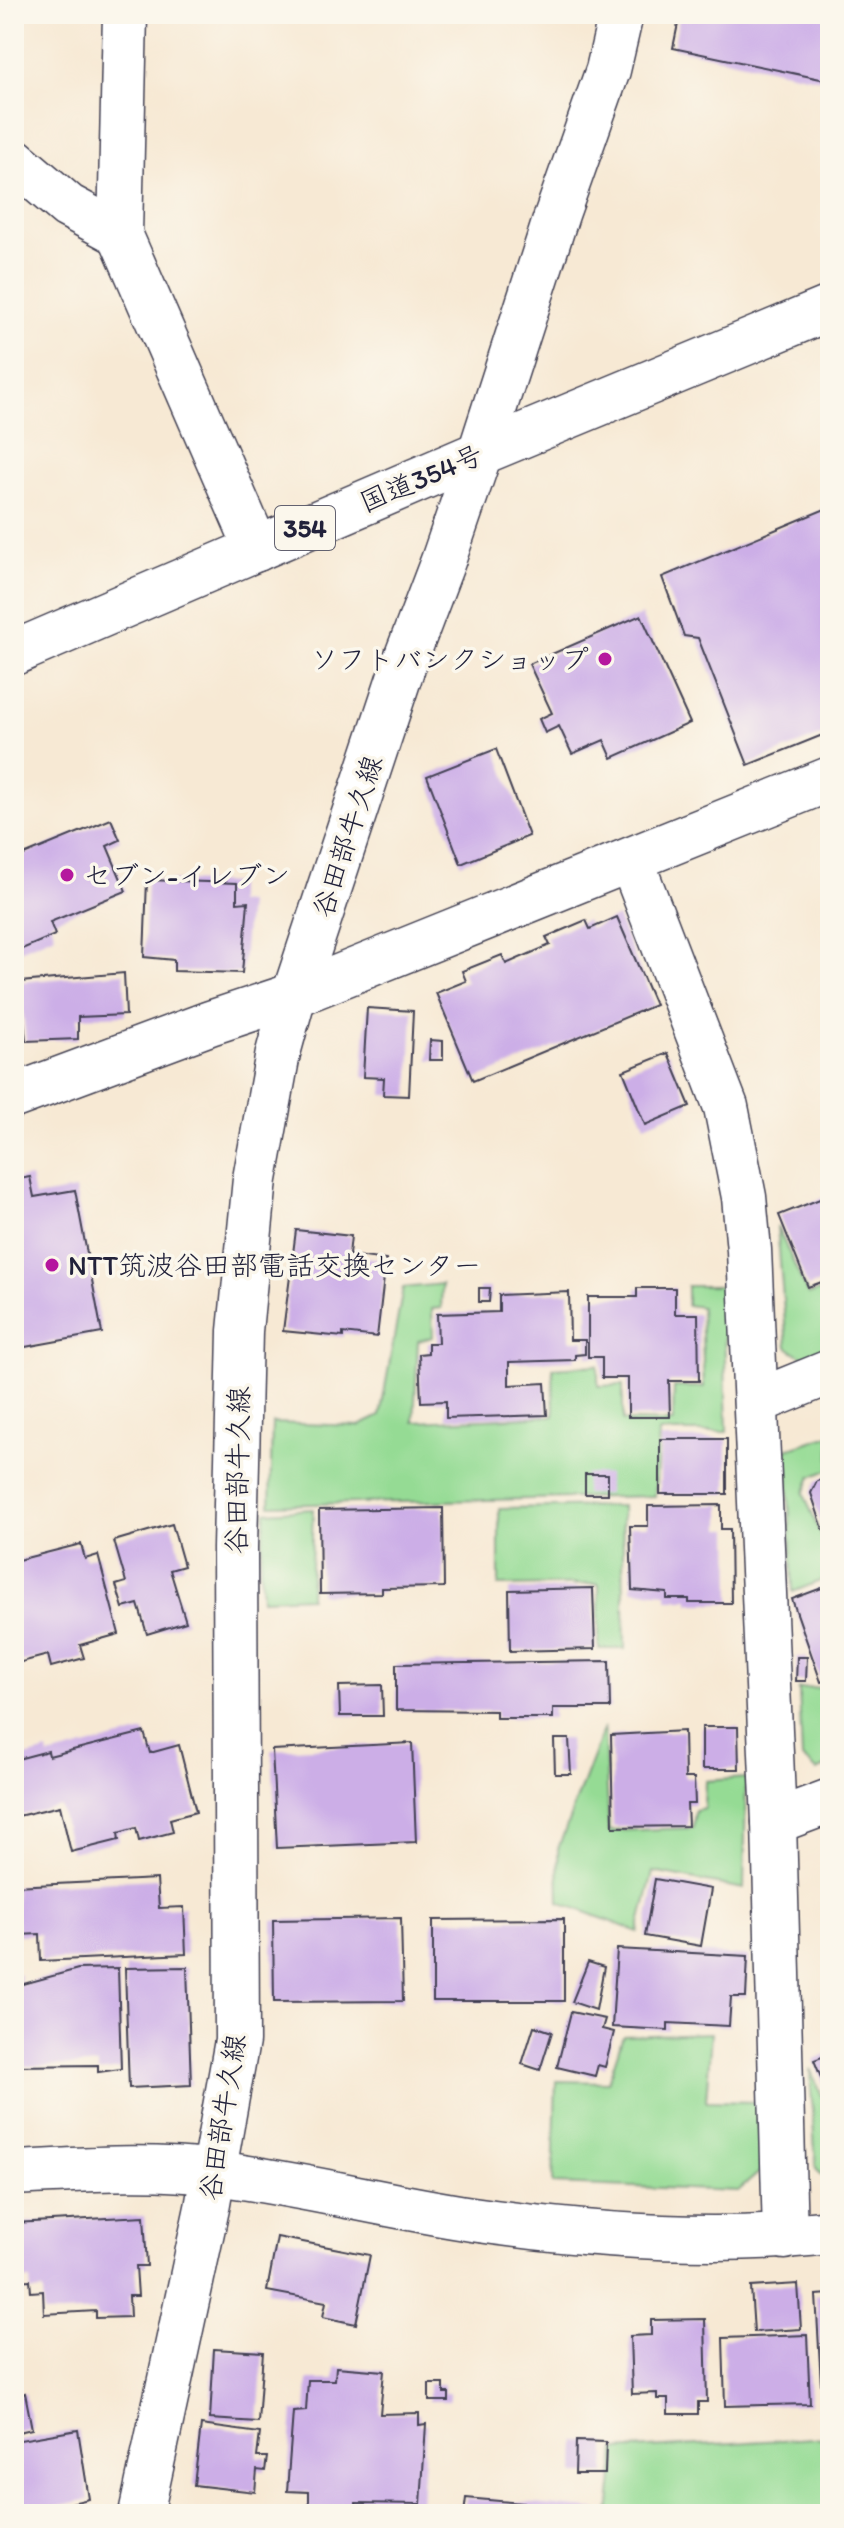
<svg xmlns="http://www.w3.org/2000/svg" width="844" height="2528" font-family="Itim,'Klee One',sans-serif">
	<rect width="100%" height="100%" fill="#fbf7ec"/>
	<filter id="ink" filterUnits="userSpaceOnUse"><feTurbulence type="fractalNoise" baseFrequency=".0125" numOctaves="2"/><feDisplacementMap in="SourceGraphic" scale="16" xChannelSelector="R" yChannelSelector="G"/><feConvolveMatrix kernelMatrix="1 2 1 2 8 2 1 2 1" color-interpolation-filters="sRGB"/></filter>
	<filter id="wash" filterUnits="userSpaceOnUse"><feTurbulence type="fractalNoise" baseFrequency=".006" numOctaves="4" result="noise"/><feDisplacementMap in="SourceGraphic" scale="32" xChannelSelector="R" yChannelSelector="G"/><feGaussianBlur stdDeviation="1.8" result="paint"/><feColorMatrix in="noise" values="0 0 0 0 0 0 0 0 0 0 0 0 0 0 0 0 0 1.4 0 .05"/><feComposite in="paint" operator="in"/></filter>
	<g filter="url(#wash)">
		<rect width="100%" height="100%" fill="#f7e9d4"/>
		<g fill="#95db94" stroke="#5c7e68" stroke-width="2">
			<polygon points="777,1226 808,1295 830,1287 830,1352 809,1361 787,1347"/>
			<polygon points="442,1284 441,1308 432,1309 433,1337 418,1341 414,1422 554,1416 553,1368 598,1365 598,1386 623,1385 623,1421 673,1422 674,1387 704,1387 701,1307 687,1305 687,1286 723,1286 727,1432 659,1432 655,1496 270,1505 272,1423 359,1426 380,1416 403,1288"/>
			<polygon points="830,1435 830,1469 811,1477 804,1493 830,1560 830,1577 793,1592 787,1449"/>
			<polygon points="622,1506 625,1649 599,1649 599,1584 499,1586 499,1508"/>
			<polygon points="313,1509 310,1597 262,1599 260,1567 266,1512"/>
			<polygon points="830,1683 830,1765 817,1771 802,1758 799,1689 817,1688"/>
			<polygon points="604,1727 609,1831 693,1828 695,1810 704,1808 705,1781 746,1778 744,1889 653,1872 638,1932 559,1902 558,1849"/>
			<polygon points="711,2033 706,2101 757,2102 763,2169 738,2191 553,2184 556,2081 608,2082 623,2036"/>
			<polygon points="810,2069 830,2114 830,2183 816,2169"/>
			<polygon points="830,2437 830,2514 609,2514 616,2450"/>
		</g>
		<g id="blocks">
			<g fill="#ccaee7">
				<polygon points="680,14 830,14 830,81 673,48"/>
				<polygon points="830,507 830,732 748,765 698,638 684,636 662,577"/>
				<polygon points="641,615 690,723 612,758 604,740 572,754 559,726 545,733 539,719 552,713 529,664"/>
				<polygon points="496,749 529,836 461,864 427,776"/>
				<polygon points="111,819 120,840 107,846 126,891 50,922 55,935 15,952 14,859"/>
				<polygon points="147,880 237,883 237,903 248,902 242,973 174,971 174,960 144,957"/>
				<polygon points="617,917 655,1005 473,1081 436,993 466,981 462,971 502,955 506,964 550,945 546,937 586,920 590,929"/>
				<polygon points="124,973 126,1015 78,1017 78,1039 26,1041 20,982"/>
				<polygon points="367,1008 413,1011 409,1096 383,1095 384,1078 363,1077"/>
				<polygon points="430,1040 443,1041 443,1060 429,1060"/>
				<polygon points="668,1053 690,1106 645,1125 623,1071"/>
				<polygon points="30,1177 34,1197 75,1190 102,1333 14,1349 14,1180"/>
				<polygon points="830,1195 830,1279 808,1287 779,1215"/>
				<polygon points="296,1230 351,1236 349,1255 386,1260 377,1337 343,1333 343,1337 283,1331"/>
				<polygon points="479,1288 490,1288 489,1302 479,1302"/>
				<polygon points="637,1288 675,1288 675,1314 698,1314 699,1381 669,1381 670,1417 628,1417 628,1378 602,1378 602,1357 588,1357 588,1297 637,1297"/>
				<polygon points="569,1292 570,1340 585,1340 585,1354 575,1355 575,1360 509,1362 509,1385 545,1383 547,1415 446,1418 446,1401 421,1402 419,1354 428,1353 428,1343 438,1343 437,1314 499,1312 499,1295"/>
				<rect x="660" y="1439" width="67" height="55"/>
				<rect x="585" y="1474" width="23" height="20"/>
				<polygon points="830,1476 830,1534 823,1529 811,1493 817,1481"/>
				<polygon points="721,1505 721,1529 730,1529 731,1603 689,1603 689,1599 667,1599 667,1593 632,1590 630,1526 648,1526 648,1506"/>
				<polygon points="443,1508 444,1587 382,1588 382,1593 320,1594 319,1510"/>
				<polygon points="172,1524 184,1566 170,1570 186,1622 147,1634 138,1604 123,1608 116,1585 126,1582 114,1541"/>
				<polygon points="81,1544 85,1559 98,1555 119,1634 80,1645 84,1658 51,1667 48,1655 14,1664 14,1561"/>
				<polygon points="830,1585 830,1679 821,1682 792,1599"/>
				<polygon points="593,1588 595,1649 510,1651 509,1590"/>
				<polygon points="797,1657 807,1657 806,1681 796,1681"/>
				<polygon points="609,1661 610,1708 553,1708 553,1718 496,1718 496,1711 396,1710 396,1664"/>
				<polygon points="382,1685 383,1716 340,1716 339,1686"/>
				<polygon points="702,1727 738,1727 739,1769 702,1769"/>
				<polygon points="684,1731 685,1778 694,1778 695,1804 687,1804 688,1826 613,1827 611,1735"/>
				<polygon points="144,1732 150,1753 179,1745 196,1812 170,1819 173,1832 139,1841 136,1828 118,1833 119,1840 71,1852 60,1806 14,1817 14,1760 48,1751 49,1756"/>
				<polygon points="554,1739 569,1739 571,1774 555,1774"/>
				<polygon points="412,1743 416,1842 277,1848 272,1750"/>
				<polygon points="157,1879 159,1908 184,1907 186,1954 41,1961 40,1934 18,1935 15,1886"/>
				<polygon points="655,1879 711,1889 701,1946 645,1936"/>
				<polygon points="401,1918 403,2001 274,2002 273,1920"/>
				<polygon points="564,1919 564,2001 433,2001 433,1920"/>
				<polygon points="617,1949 748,1956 746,1997 731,1997 729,2026 668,2023 668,2030 612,2027"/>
				<polygon points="588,1962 604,1967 596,2010 572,2002"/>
				<polygon points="187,1967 191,2085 129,2088 125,1968"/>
				<polygon points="118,1968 121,2069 98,2072 98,2065 14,2066 14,1974 20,1974 20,1985 78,1969"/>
				<polygon points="571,2012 605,2019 602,2029 614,2032 605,2067 598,2065 595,2076 557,2067"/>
				<polygon points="534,2026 552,2032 540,2070 522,2064"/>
				<polygon points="830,2054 830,2100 814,2060"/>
				<polygon points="144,2216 147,2266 136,2266 138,2296 129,2296 130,2317 96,2318 96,2311 44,2314 43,2291 31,2292 30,2280 14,2281 14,2223"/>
				<polygon points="277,2237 370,2255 356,2324 323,2317 326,2302 267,2291"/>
				<polygon points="798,2284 801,2329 754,2332 751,2287"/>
				<polygon points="830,2294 830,2383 821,2384 816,2295"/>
				<polygon points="705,2319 707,2402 698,2402 698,2414 668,2414 668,2399 657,2399 657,2393 632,2394 630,2336 651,2335 651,2320"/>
				<polygon points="807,2335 810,2404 725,2406 723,2338"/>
				<polygon points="214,2349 263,2352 258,2422 210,2419"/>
				<polygon points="336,2367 384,2371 380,2414 419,2413 419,2425 426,2424 421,2504 356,2503 356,2514 309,2512 309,2492 287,2491 293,2412 306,2411 308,2380 335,2380"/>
				<polygon points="14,2375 20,2395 25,2393 32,2429 14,2433"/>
				<polygon points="429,2384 444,2384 444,2393 449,2393 449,2401 429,2401"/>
				<polygon points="201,2425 260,2433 257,2457 267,2457 265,2471 257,2470 255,2492 194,2485"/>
				<polygon points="78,2430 89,2499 58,2506 58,2514 14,2514 14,2441"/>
				<polygon points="576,2441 606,2442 605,2474 575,2474"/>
				<polygon points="466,2498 599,2510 599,2514 464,2514"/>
			</g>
		</g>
	</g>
	<g filter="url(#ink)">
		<use href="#blocks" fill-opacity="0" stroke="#424052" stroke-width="2"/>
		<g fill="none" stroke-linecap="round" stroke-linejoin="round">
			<defs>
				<g id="minor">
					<polyline points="125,14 120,234 257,549"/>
					<polyline points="14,160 68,206 120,234"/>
					<polyline points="631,860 726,1107 744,1197 749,1250 774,1822 785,2237"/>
					<polyline points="14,1096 210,1023 294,995 830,779"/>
					<polyline points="756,1402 830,1372"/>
					<polyline points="774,1822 830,1801"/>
				</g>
				<g id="tertiary">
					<polyline points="480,453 557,214 608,70 621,14"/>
					<path d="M 14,2173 C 80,2170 148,2164 215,2173 C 301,2184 386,2206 472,2219 C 590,2236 712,2245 830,2232"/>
				</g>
				<polyline id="secondary" points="141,2514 207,2208 237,2041 235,1548 240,1331 255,1179 278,1053 294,995 402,669 443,561 480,453"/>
				<polyline id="trunk" points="14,653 480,453 830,308"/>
			</defs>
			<use href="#minor" stroke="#424052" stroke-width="47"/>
			<use href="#tertiary" stroke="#424052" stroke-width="47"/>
			<use href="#secondary" stroke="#424052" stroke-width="47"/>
			<use href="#trunk" stroke="#424052" stroke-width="47"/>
			<use href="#minor" stroke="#fff" stroke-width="44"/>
			<use href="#tertiary" stroke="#fff" stroke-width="44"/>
			<use href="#secondary" stroke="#fff" stroke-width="44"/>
			<use href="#trunk" stroke="#fff" stroke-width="44"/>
		</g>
	</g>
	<g fill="#b5179e" stroke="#fbf7ec" stroke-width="3">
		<circle cx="605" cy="659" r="8"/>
		<circle cx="67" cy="875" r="8"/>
		<circle cx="52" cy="1265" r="8"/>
	</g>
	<g text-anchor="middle" stroke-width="7" stroke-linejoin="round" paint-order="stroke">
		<rect fill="#fbf7ec" stroke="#636270" stroke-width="2" x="275" y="506" width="60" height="44" rx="6"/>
		<g font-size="26" font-weight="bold" fill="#22223b">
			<text x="305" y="537">354</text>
		</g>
		<g font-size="28" fill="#22223b" stroke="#fbf7ec">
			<text transform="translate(421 478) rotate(-23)" y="10">国道354号</text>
			<text transform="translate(347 836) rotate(-72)" y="10">谷田部牛久線</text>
			<text transform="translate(237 1470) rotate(-89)" y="10">谷田部牛久線</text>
			<text transform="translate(222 2117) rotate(-81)" y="10">谷田部牛久線</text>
		</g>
		<g font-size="28" fill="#22223b" stroke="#fbf7ec" text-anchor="start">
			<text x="589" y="669" text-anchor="end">ソフトバンクショップ</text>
			<text x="83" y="885">セブン-イレブン</text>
			<text x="68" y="1275">NTT筑波谷田部電話交換センター</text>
		</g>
	</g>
	<rect width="844" height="2528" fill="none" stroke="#fbf7ec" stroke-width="48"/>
</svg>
